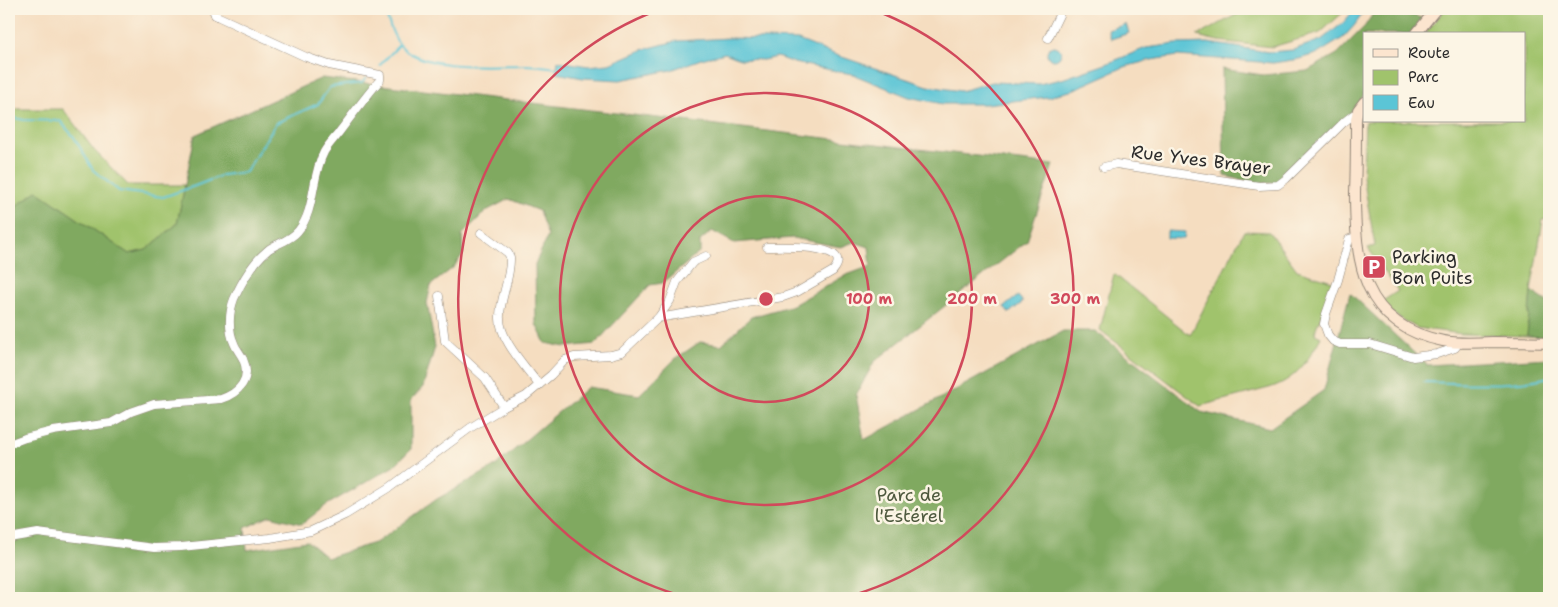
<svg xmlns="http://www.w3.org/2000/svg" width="1558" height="607" font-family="'Shantell Sans',sans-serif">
	<rect width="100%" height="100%" fill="#fcf5e5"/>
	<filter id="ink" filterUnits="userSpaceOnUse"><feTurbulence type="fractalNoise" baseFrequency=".02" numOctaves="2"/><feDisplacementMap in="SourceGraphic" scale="10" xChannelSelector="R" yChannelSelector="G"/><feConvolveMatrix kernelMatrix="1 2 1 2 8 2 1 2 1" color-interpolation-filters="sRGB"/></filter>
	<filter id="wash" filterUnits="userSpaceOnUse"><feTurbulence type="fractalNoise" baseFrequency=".0096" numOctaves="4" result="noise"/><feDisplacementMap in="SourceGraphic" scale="20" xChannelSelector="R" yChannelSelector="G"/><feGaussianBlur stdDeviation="1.12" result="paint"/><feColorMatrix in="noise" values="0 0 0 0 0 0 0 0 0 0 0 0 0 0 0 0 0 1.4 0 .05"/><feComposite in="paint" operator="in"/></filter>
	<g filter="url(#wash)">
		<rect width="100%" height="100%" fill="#f5ddc0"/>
		<g fill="#a0c36c" stroke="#66774c">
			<polygon points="1247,9 1347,9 1320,33 1272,47 1218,41 1197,36"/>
			<polygon points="1445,9 1549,9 1549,219 1543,220 1531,291 1527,336 1462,334 1417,328 1393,314 1381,302 1398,291 1368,248 1375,246 1363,176 1365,121 1524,121 1524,34 1425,34"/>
			<polygon points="9,109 63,109 94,150 128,185 185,185 177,224 146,250 129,254 37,191 9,213"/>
			<path d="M 1244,231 L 1269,232 L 1297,270 L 1335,282 L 1316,328 L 1315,334 L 1321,337 C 1308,361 1296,380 1269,388 L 1200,406 L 1100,330 L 1114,274 L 1190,335 Z"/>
		</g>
		<g fill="#80a960" stroke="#566a46" fill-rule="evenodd">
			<polygon points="1376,9 1389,9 1422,18 1410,34 1364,34 1364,95 1350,113 1290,168 1277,183 1258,183 1224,176 1222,69 1263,75 1307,71 1337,54 1365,26"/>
			<path d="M 322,78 L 1053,165 L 1027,241 L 874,362 L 856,395 L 864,440 L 1063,331 L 1095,331 L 1201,412 L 1270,428 L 1324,390 L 1350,293 L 1427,365 L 1549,358 L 1549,598 L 9,598 L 9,211 L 37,191 L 129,254 L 146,250 L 177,224 L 195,135 ZM 509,199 L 539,211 L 548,236 L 535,264 L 536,324 L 545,343 L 565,347 L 595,344 L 650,285 L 663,283 L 700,252 L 700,241 L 712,231 L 734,243 L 793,238 L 841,247 L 854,242 L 869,247 L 871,266 L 844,276 L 793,305 L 751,317 L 721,345 L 700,342 L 675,359 L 639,395 L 588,387 L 494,467 L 437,499 L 377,542 L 327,558 L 307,541 L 247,550 L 245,528 L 270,516 L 302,524 L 325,506 L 394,466 L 411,449 L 411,400 L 423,387 L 435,347 L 427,303 L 431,285 L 454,267 L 463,254 L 462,235 L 486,211 Z"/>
			<polygon points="1531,291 1549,303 1549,337 1527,336"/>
		</g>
		<g fill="#5bc5d6" stroke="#437880">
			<polygon points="1355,9 1366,9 1354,26 1343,38 1319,53 1299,59 1273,63 1178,56 1151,60 1124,67 1070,91 1048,97 986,104 943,104 909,97 852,74 794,63 777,57 763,60 740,59 725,53 701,59 671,70 620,80 583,78 556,73 558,61 588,66 609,64 642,50 676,41 729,38 798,40 836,55 928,86 961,91 992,82 1039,84 1062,79 1106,64 1146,48 1176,44 1208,43 1269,52 1293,50 1321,40 1343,23"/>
			<polygon points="1126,24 1129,33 1111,39 1108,30"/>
			<circle cx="1054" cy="53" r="7"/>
			<polygon points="1167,231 1185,232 1184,239 1167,238"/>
			<polygon points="1018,296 1023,302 1009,313 1004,307"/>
		</g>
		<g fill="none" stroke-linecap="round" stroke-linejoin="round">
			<g stroke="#5bc5d6" stroke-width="2">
				<path d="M 384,9 C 388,20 392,35 399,44 C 422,72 493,65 526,65 C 536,65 547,67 557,68"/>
				<polyline points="380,65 399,45"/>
				<polyline points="9,117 24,120 60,121 74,137 93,170 119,191 163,197 195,186 223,175 246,172 276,123 318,104 330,87 362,83 366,78"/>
				<path d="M 1424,382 C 1466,383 1508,387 1549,377"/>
			</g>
		</g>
	</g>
	<g filter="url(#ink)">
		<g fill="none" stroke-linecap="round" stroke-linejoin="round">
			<defs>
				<g id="street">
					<polyline points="1048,38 1062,9"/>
					<polyline points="1104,167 1116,164 1259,186 1278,185 1286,179 1344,122 1353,115 1357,114"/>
					<path d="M 481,233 L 508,253 L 510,257 C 511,277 501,296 500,315 C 498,339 526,367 539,385"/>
					<polyline points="1356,237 1349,239 1348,243 1338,280 1326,314 1324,324 1328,335 1333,341 1340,344 1370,344 1413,357 1437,354 1455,348 1459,343"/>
					<polyline points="439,296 445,341 485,378 504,407"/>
					<path d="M 658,318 L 783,297 L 797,292 L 833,271 C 857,243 781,247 767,247"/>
					<path d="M 9,444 L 25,438 L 53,431 L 111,423 L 131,412 L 154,404 L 221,399 C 239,393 252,379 243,359 C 241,354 236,349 234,343 C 228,330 229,312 234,299 C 242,281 254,261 269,249 C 278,243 291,240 298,231 C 316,210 311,176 324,152 C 328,145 335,138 340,131 C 353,114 366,96 380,80 L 380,75 L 329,65 L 306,57 L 219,17 L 215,15 L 213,9"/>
					<polyline points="9,538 38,533 154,548 181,547 270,538 311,531 345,515 389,488 470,428 504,407 526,396 551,375 565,360 574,357 611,355 622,352 658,318 670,301 677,282 693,262 706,256"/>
				</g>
				<g id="secondary">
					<polyline points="1416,34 1436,9"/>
					<path d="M 1364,102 L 1358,110 L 1356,120 C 1356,144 1356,168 1355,192 C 1355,261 1361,325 1443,341 C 1459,344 1476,343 1492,342 C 1511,342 1530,342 1549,343"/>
				</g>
			</defs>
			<use href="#street" stroke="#908476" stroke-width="9"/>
			<use href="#secondary" stroke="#908476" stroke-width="12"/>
			<use href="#street" stroke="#fff" stroke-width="8"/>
			<use href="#secondary" stroke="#fce5cf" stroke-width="10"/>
		</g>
	</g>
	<g fill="none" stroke="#d1495b" stroke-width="2.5">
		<circle cx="766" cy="299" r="103"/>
		<circle cx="766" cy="299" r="206"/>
		<path d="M689 598A309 309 0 0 1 658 10M874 10A309 309 0 0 1 843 598"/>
	</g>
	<defs>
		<symbol id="parking-square" viewBox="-11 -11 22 22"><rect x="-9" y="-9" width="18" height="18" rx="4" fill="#d1495b" stroke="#fcf5e5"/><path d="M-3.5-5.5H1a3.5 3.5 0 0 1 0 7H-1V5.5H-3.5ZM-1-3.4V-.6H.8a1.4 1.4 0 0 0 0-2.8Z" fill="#fff"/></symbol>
	</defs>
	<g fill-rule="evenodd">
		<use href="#parking-square" x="1360" y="253" width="28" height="28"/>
	</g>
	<g text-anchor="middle" stroke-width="5" stroke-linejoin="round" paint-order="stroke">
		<g font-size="18" fill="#2b2b2b" stroke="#fcf5e5">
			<text transform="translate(1201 160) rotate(7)" y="6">Rue Yves Brayer</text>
		</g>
		<g font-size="18" fill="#2b2b2b" stroke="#fcf5e5" text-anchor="start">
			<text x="1392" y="263">Parking<tspan x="1392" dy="21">Bon Puits</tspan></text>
		</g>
		<g font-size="18" fill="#4e593e" stroke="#fcf5e5">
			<text x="909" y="501">Parc de<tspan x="909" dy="21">l'Estérel</tspan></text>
		</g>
	</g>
	<circle cx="766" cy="299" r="8" fill="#d1495b" stroke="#fcf5e5" stroke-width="2.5"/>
	<g font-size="15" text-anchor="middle" font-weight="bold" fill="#d1495b" stroke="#fcf5e5" stroke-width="5" stroke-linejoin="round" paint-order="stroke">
		<text x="869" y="304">100 m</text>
		<text x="972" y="304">200 m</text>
		<text x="1075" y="304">300 m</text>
	</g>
	<rect width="1558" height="607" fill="none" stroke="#fcf5e5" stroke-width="30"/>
	<rect x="1363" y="32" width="162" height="90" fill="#fcf5e5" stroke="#a8a49b"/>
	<rect x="1373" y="49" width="25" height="8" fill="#fce5cf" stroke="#a8a49b"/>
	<text x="1408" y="58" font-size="15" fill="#2b2b2b">Route</text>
	<rect x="1373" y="70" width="25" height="15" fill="#a0c36c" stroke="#a8a49b"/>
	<text x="1408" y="82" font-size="15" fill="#2b2b2b">Parc</text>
	<rect x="1373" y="95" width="25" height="15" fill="#5bc5d6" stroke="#a8a49b"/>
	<text x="1408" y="108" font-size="15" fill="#2b2b2b">Eau</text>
</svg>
